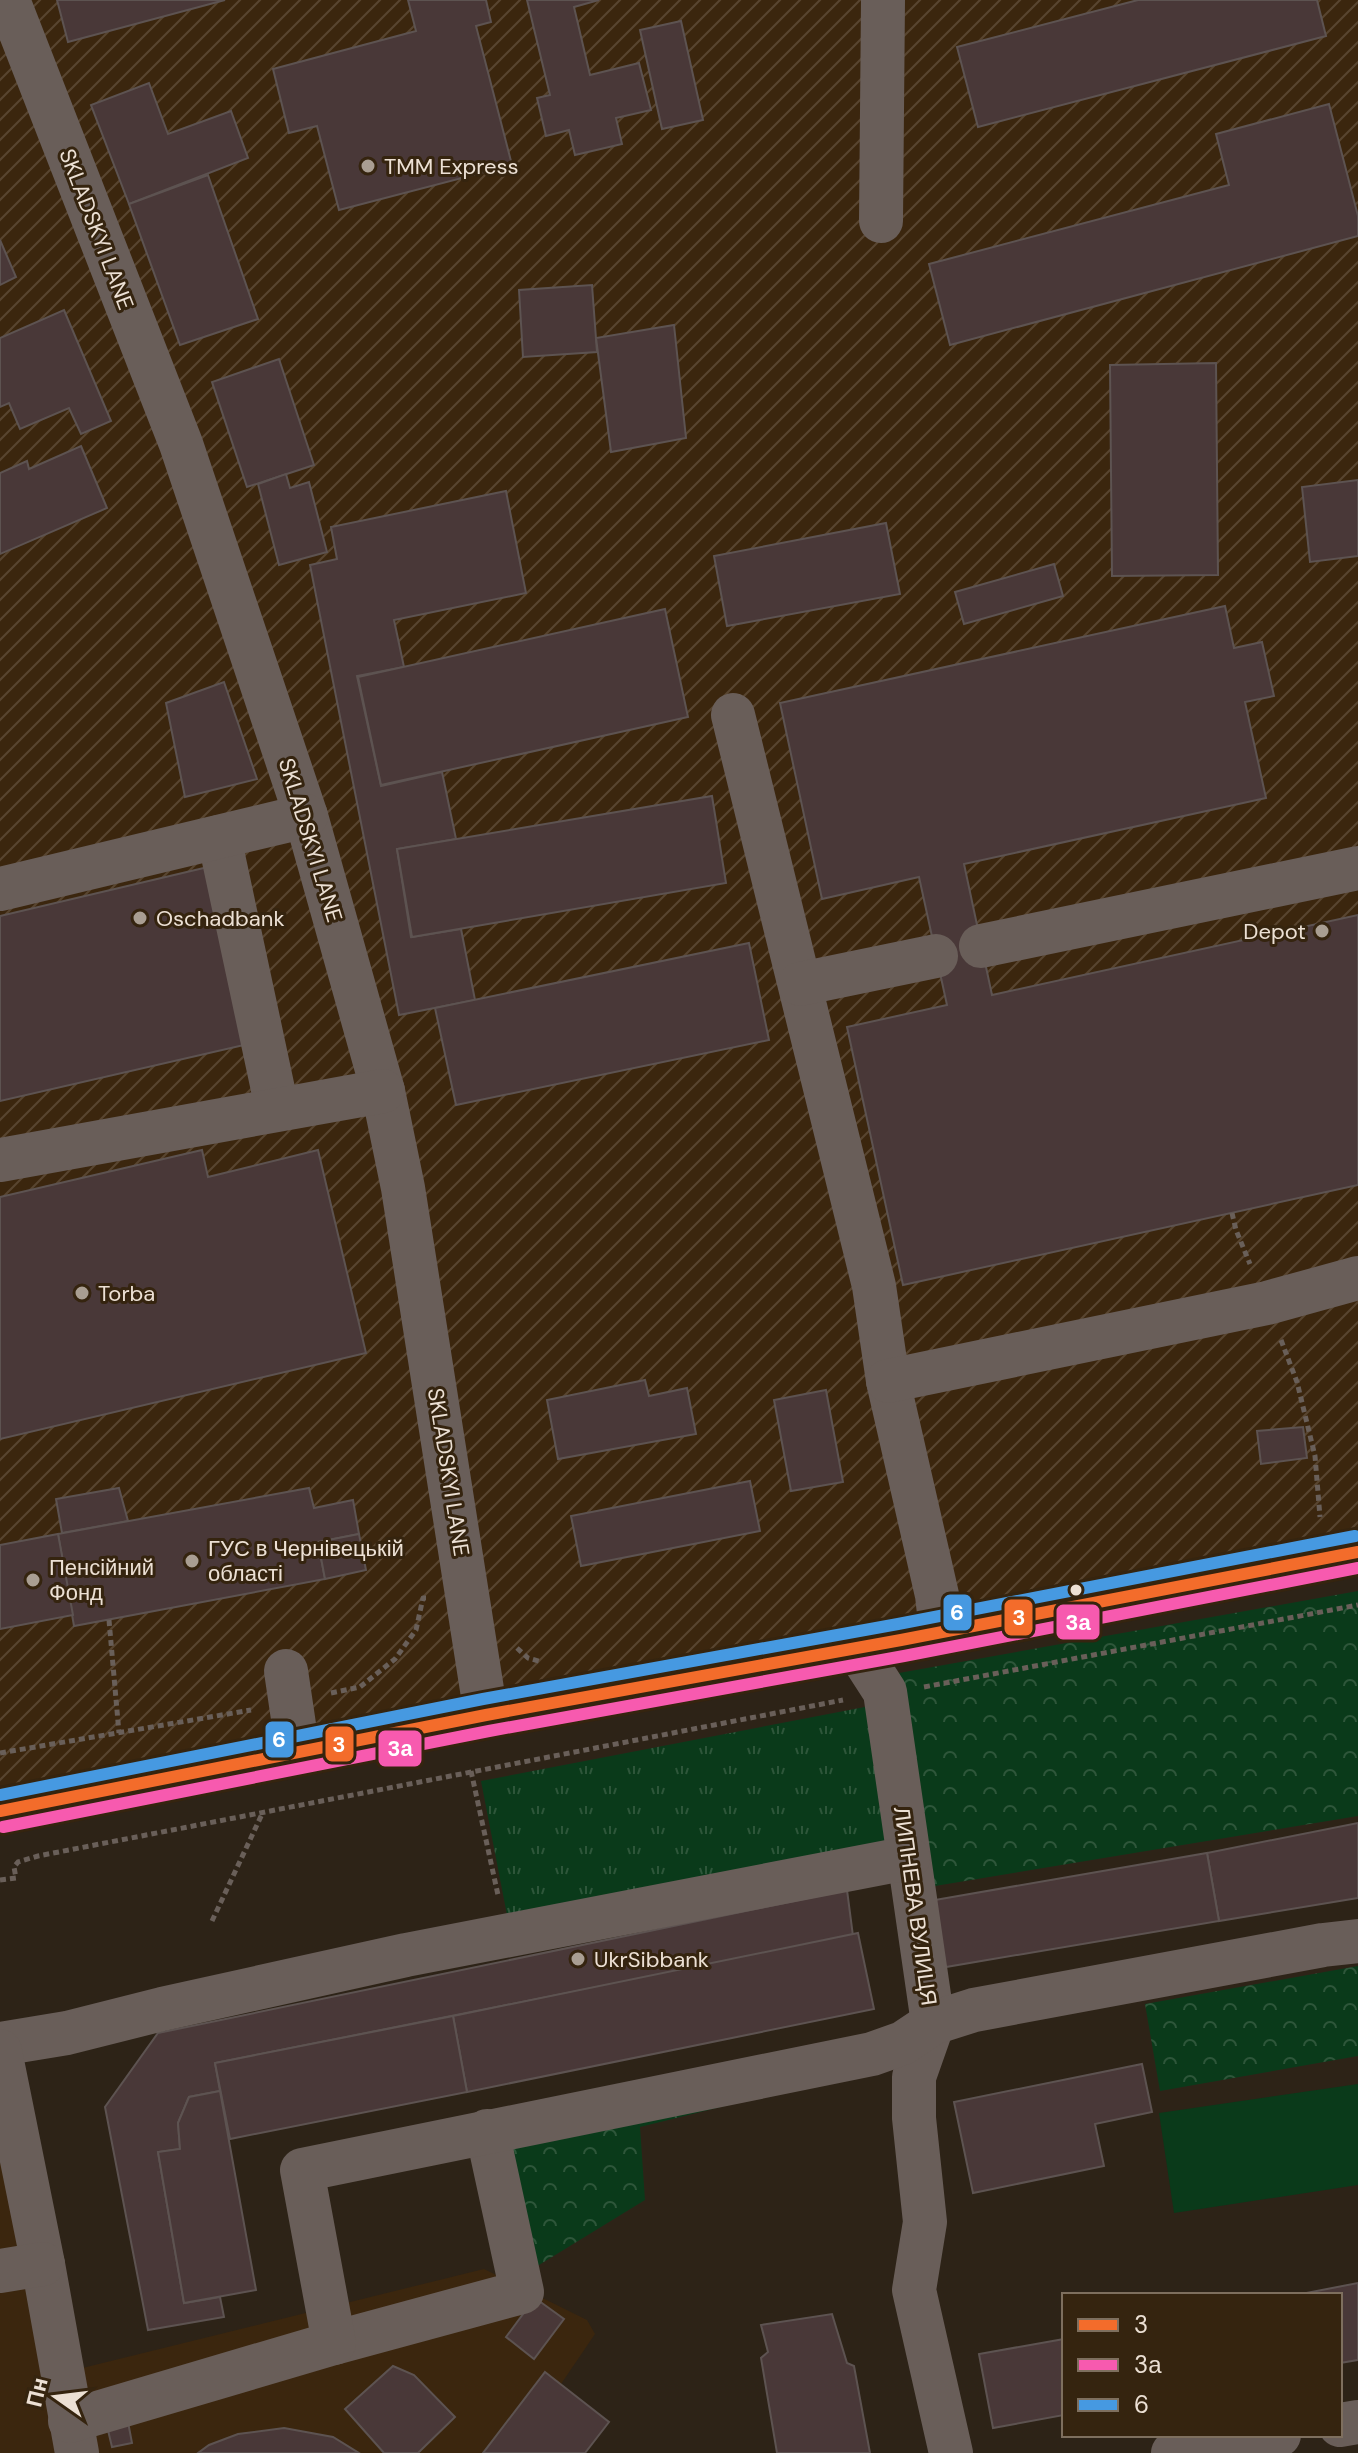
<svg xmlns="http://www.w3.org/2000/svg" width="1358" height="2453" font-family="'DM Sans',sans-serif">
	<defs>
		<pattern id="industrial-furrows" width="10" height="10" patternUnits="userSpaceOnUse" patternTransform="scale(2)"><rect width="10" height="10" fill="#3b260e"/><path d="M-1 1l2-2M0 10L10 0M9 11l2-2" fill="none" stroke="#584530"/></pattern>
		<pattern id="grass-tufts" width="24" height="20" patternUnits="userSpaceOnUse" patternTransform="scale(2)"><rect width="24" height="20" fill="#0a3a1a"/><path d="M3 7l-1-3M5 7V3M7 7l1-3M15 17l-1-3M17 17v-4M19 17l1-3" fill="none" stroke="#2e563a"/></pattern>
		<pattern id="park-crowns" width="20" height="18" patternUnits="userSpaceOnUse" patternTransform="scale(2)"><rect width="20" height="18" fill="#0a3a1a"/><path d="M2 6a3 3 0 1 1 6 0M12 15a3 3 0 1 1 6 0" fill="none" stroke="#2e563a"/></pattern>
	</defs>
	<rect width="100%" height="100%" fill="#2d2317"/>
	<polygon fill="#3b260e" points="0,2115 46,2377 484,2269 587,2320 595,2334 561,2384 609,2422 585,2453 0,2453"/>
	<polygon fill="url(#industrial-furrows)" points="0,0 1358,0 1358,1539 0,1801"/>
	<polygon fill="url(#grass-tufts)" points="870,1706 888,1847 507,1915 481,1781"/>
	<g fill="url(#park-crowns)">
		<polygon points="1358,1591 1358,1816 923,1888 899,1673"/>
		<polygon points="1358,1966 1358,2056 1160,2091 1145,2004"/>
		<polygon points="741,2102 640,2127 645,2200 521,2276 508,2129"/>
	</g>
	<polygon fill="#0a3a1a" points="1358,2084 1358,2185 1174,2213 1159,2113"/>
	<g fill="#493838" stroke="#5d5351" stroke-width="2">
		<polygon points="57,0 225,0 68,42"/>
		<polygon points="408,0 486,0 491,22 476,26 512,165 339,210 317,126 289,133 273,69 416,31"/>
		<polygon points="527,0 599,0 574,7 590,75 639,63 651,110 616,118 622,144 575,155 569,130 546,136 537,98 550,95"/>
		<polygon points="1138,0 1317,0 1326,36 978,127 957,47"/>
		<polygon points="681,21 703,120 662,129 640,30"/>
		<polygon points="149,83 168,134 231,111 248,158 129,204 91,105"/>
		<polygon points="1329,104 1358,216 1358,236 950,345 929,264 1229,185 1216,134"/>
		<polygon points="208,175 258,319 180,345 129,204"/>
		<polygon points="0,240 16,277 0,285"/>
		<polygon points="592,285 597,352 523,357 519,290"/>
		<polygon points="64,310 111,421 81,434 69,408 20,429 9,403 0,407 0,338"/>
		<polygon points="674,325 686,438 611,452 596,338"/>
		<polygon points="279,359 314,465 247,487 212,382"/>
		<polygon points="1216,363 1218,575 1112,576 1110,365"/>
		<polygon points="81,446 107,508 0,554 0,473 27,461 29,469"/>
		<polygon points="286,474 290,488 309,482 327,552 279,565 258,484"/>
		<polygon points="1358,480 1358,556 1310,562 1302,487"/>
		<polygon points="506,491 526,593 394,620 404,667 357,676 381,786 442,772 456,839 397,849 411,937 461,929 475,1000 399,1015 310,565 337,559 331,527"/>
		<polygon points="886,523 900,594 727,626 714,556"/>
		<polygon points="1054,564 1063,596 964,624 955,592"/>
		<polygon points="1225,606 1234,648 1262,642 1274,696 1245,702 1266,798 964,864 992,995 1358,915 1358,1185 903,1285 847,1027 947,1005 919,877 822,899 780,703"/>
		<polygon points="665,609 688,717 381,785 358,677"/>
		<polygon points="224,682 257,779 185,797 166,703"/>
		<polygon points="712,796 726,883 412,937 397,849"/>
		<polygon points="208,867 244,1045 0,1101 0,916"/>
		<polygon points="749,943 769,1040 456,1105 435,1008"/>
		<polygon points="202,1150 208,1177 318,1150 366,1353 0,1439 0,1197"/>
		<polygon points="645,1380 649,1396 687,1388 696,1434 558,1459 547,1400"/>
		<polygon points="826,1390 843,1482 791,1491 774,1400"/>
		<polygon points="1303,1427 1307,1458 1261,1464 1257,1431"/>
		<polygon points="750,1481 760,1531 581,1566 571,1516"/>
		<polygon points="119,1488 128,1521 62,1533 56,1499"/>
		<polygon points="309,1488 314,1508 353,1500 359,1534 318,1542 325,1579 74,1626 58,1534"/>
		<polygon points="58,1534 73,1615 0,1629 0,1545"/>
		<polygon points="359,1534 366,1570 325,1579 318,1542"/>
		<polygon points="1358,1823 1358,1898 1219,1921 1207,1853"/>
		<polygon points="1207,1853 1219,1921 940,1968 929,1901"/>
		<polygon points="847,1890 853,1936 215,2063 220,2091 189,2097 178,2123 180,2149 158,2152 184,2303 220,2297 224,2317 148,2330 105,2107 158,2033"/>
		<polygon points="858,1933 874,2009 467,2092 453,2016"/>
		<polygon points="453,2016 467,2092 230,2139 215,2063"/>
		<polygon points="1142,2064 1152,2112 1095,2124 1104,2166 973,2193 954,2102"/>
		<polygon points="220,2091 256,2290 184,2303 158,2152 180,2149 178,2123 189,2097"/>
		<polygon points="1358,2283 1358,2360 1340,2363 1340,2295 1296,2295"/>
		<polygon points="535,2298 564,2319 534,2359 506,2337"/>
		<polygon points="832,2314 847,2363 854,2366 870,2453 777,2453 761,2358 768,2352 761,2325"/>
		<polygon points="1064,2339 1064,2415 993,2428 979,2354"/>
		<polygon points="393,2366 414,2375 455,2417 418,2453 384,2453 345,2409"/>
		<polygon points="545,2372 609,2422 585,2453 483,2453"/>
		<polygon points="128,2422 132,2443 112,2447 107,2426"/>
		<polygon points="284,2428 333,2437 359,2453 198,2453 209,2445 238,2434"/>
	</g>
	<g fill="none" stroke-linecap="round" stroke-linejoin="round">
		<g stroke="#695f59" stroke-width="5" stroke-dasharray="6 4" stroke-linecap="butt">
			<polyline points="1232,1213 1236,1230 1250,1264"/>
			<polyline points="1281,1340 1297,1382 1315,1456 1320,1517"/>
			<polyline points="109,1620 119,1733"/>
			<polyline points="517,1648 528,1658 542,1662"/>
			<polyline points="924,1687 1358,1605"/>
			<polyline points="331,1693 360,1687 395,1659 416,1630 423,1598 427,1598"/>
			<polyline points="0,1753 251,1710"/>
			<polyline points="471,1771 498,1895"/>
			<polyline points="0,1880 16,1878 14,1867 18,1862 38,1856 843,1700"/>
			<polyline points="212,1921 263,1812"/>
		</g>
		<g stroke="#695e59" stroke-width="44">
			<polyline points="8,0 181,444 306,816 383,1091 403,1188 486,1715"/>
			<polyline points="881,221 883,0"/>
			<polyline points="733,715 874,1286 888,1381 937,1595 941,1631"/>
			<polyline points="219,837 277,1108"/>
			<polyline points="0,889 306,816"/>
			<polyline points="981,946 1358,868"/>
			<polyline points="800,984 936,956"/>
			<polyline points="0,1160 383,1091"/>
			<polyline points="888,1381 1267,1303 1358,1278"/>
			<polyline points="856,1647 885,1692 933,2023 914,2077 914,2118 925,2222 914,2290 951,2453"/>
			<polyline points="286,1671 298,1752"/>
			<polyline points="0,2044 67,2033 162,2009 406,1955 908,1858"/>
			<polyline points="0,2051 43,2264 77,2453"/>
			<polyline points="0,2271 43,2264"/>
			<polyline points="334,2343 522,2292 487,2131"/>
			<polyline points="70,2421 334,2343 302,2170 872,2054 903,2043 933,2023 974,2010 1323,1945 1358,1941"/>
			<polyline points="1340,2425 1358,2422"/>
			<polyline points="1173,2453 1279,2435"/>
		</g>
		<polyline stroke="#6b5e58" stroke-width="44" points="0,1811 486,1715 901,1640 1358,1552"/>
		<defs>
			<polyline id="bus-1" points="0,1811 486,1715 901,1640 1358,1552"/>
			<polyline id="bus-2" points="3,1827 489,1731 904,1656 1358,1568"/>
			<polyline id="bus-3" points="0,1795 483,1699 898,1624 1355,1536"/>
		</defs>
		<use href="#bus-1" stroke="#35240f" stroke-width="18"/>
		<use href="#bus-2" stroke="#35240f" stroke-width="18"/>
		<use href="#bus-3" stroke="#35240f" stroke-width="18"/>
		<use href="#bus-1" stroke="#f36c2b" stroke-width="12"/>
		<use href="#bus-2" stroke="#f75aaf" stroke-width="12"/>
		<use href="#bus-3" stroke="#4699e1" stroke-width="12"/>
	</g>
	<g fill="#a99e92" stroke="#35240f" stroke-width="3">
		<circle cx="368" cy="166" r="8"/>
		<circle cx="140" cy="918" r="8"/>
		<circle cx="1322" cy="931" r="8"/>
		<circle cx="82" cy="1293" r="8"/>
		<circle cx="192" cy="1561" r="8"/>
		<circle cx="33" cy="1580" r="8"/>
		<circle cx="578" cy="1959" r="8"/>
	</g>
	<circle fill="#ece0d4" stroke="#35240f" stroke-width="3" cx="1076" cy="1590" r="7"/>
	<g text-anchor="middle" stroke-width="6" stroke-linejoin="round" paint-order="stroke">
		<g font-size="22" fill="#ece0d4" stroke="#35240f" text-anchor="start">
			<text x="384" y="174">TMM Express</text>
			<text x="156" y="926">Oschadbank</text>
			<text x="1306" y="939" text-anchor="end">Depot</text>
			<text x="98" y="1301">Torba</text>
			<text x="208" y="1556">ГУС в Чернівецькій<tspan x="208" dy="25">області</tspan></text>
			<text x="49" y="1575">Пенсійний<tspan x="49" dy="25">Фонд</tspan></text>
			<text x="594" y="1967">UkrSibbank</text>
		</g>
		<g font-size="22" fill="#ece0d4" stroke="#35240f">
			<text transform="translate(97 229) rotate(69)" y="8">SKLADSKYI LANE</text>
			<text transform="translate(311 840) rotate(73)" y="8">SKLADSKYI LANE</text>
			<text transform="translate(449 1472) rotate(81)" y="8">SKLADSKYI LANE</text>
			<text transform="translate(916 1906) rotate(82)" y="8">ЛИПНЕВА ВУЛИЦЯ</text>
		</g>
	</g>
	<g stroke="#35240f" stroke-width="3">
		<rect x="942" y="1593" width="31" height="39" rx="8" fill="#4699e1"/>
		<rect x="1003" y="1598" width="31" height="39" rx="8" fill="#f36c2b"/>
		<rect x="1055" y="1603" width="46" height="38" rx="8" fill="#f75aaf"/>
		<rect x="264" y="1720" width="31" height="39" rx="8" fill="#4699e1"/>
		<rect x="324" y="1725" width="31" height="38" rx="8" fill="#f36c2b"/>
		<rect x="377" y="1729" width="46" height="39" rx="8" fill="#f75aaf"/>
	</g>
	<g font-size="22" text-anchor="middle" font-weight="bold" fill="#fff">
		<text x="957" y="1620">6</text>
		<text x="1019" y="1625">3</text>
		<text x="1078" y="1630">3а</text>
		<text x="279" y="1747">6</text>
		<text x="339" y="1752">3</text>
		<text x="400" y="1756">3а</text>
	</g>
	<rect x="1062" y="2293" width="280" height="144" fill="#35240f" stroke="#7e6f5e" stroke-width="2"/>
	<rect x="1078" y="2319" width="40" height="12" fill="#f36c2b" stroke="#7e6f5e" stroke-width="2"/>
	<text x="1134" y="2333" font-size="24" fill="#ece0d4">3</text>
	<rect x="1078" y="2359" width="40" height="12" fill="#f75aaf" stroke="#7e6f5e" stroke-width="2"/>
	<text x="1134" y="2373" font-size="24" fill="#ece0d4">3а</text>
	<rect x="1078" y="2399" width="40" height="12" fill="#4699e1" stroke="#7e6f5e" stroke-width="2"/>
	<text x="1134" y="2413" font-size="24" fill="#ece0d4">6</text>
	<g transform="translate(56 2397) rotate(284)" stroke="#35240f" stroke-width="6" paint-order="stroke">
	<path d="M0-6L14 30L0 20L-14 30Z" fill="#ece0d4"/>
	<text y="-12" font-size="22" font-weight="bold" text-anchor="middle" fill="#ece0d4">Пн</text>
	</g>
</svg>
